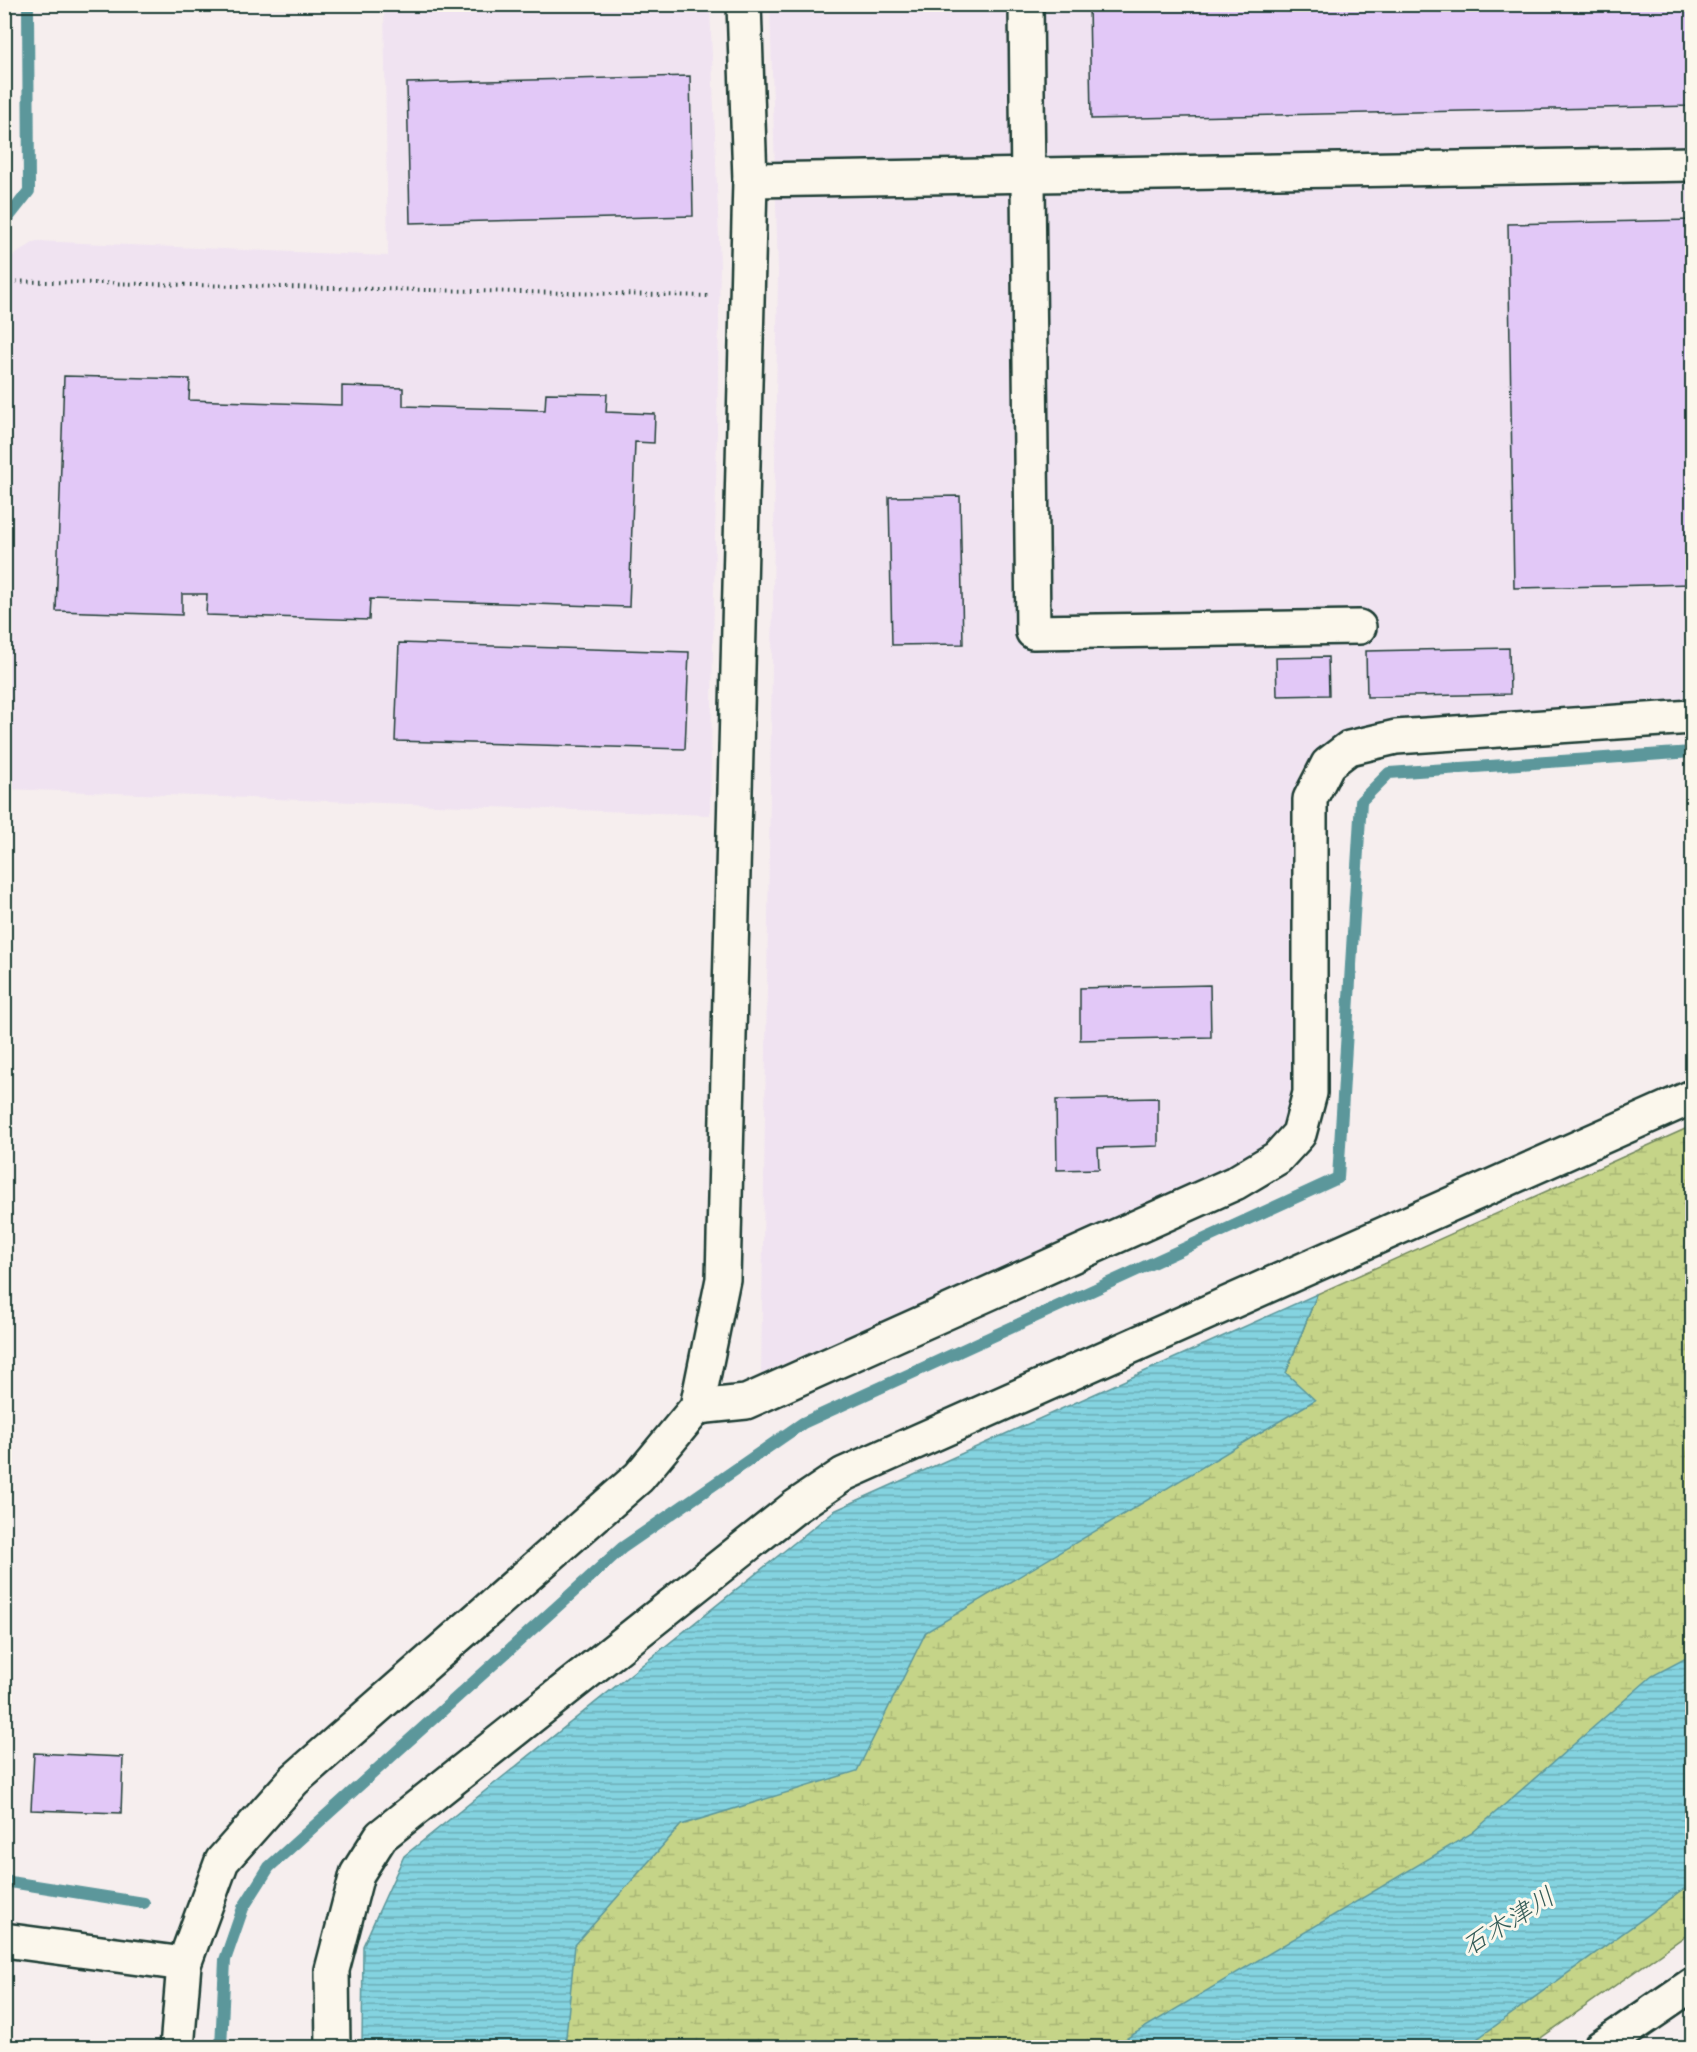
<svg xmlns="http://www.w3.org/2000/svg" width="1697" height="2052" font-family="Caveat,'Klee One',sans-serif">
	<defs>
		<pattern id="wetland-marsh" width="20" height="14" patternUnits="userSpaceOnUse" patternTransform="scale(1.5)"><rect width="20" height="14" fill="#c5d488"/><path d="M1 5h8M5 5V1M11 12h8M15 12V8" fill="none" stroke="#a9b776"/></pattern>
		<pattern id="water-rules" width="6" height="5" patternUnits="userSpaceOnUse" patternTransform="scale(1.5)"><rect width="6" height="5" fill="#84d3e0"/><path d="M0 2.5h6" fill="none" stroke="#6bacb6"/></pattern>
	</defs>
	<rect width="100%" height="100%" fill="#f6eeee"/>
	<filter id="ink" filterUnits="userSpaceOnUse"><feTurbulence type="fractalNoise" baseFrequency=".0167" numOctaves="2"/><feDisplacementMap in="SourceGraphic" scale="12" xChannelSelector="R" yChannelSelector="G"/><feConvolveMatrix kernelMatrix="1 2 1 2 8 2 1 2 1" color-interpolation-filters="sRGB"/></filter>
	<g filter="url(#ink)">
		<g fill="#f0e3f1">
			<polygon points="384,5 710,5 720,265 710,815 5,789 5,261 36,241 388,256"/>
			<polygon points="770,5 1692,5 1692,703 1335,739 1300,772 1294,1114 1262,1151 761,1374 778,271"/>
		</g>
		<g fill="url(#wetland-marsh)" stroke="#72885e" stroke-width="1.5">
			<polygon points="1692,1126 1692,1710 1247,2047 412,2047 463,1908 1286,1373 1317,1294"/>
			<polygon points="1692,1792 1692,1931 1528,2047 1366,2048"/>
		</g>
		<g fill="url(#water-rules)" stroke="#5c979b" stroke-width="1.5">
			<polygon points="1317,1294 1286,1373 1315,1400 926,1632 857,1771 681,1825 575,1945 565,2047 362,2047 363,1946 404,1856 834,1511"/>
			<polygon points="1692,1655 1692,1883 1466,2047 1112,2047 1472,1833 1652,1676"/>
		</g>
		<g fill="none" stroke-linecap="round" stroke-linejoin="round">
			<g stroke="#5c979b" stroke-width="12">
				<polyline points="4,223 29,191 28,4"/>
				<polyline points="4,1881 144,1903"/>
				<polyline points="221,2048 225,1960 243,1908 269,1867 622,1548 803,1423 1338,1178 1361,801 1389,773 1692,752"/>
			</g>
		</g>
		<g fill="#e2c8f7" stroke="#1f3d34" stroke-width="1.5">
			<polygon points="1089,4 1692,4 1692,106 1091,119"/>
			<polygon points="690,76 693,216 410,223 407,83"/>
			<polygon points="1692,220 1692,584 1514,588 1508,224"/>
			<polygon points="64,376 190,379 189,400 342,405 342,386 403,388 403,406 545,410 546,393 607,394 606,412 655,414 654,443 635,442 629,607 370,599 369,620 206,615 207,594 182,594 182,615 56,611"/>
			<polygon points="960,496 963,644 892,645 889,497"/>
			<polygon points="399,643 689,652 685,749 395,741"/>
			<polygon points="1509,648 1510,694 1367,697 1366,651"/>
			<polygon points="1328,657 1329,695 1277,696 1276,658"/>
			<polygon points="1210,985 1211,1037 1080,1040 1080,988"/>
			<polygon points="1158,1098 1158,1146 1098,1148 1099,1169 1057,1170 1056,1100"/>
			<polygon points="34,1753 123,1757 121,1813 31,1810"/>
		</g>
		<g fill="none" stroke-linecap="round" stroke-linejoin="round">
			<defs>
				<g id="minor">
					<polyline points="1026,4 1033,632 1359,627"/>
					<polyline points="750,180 1692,164"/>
					<polyline points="697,1407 746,1402 1235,1183 1277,1158 1299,1134 1310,1093 1310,799 1328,764 1349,748 1396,737 1692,717"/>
					<polyline points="4,1940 184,1964"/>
					<polyline points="177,2048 184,1964 222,1861 294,1780 639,1477 697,1407 723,1279 750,180 744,4"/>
					<polyline points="333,2048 332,1970 357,1874 381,1836 795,1507 844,1474 1692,1097"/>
					<polyline points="1600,2048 1692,1985"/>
				</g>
			</defs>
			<use href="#minor" stroke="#1f3d34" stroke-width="38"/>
			<polyline stroke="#1f3d34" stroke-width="4" stroke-dasharray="1.5 4.5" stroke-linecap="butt" points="4,281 709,296"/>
			<use href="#minor" stroke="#fbf7ec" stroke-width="33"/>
		</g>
	</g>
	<g text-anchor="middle" stroke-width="6" stroke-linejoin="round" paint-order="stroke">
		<g font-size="26" font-style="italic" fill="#335b56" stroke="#fbf7ec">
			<text transform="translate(1508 1921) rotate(-32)" y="9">石木津川</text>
		</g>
	</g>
	<rect width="1697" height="2052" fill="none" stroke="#fbf7ec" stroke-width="24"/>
	<rect x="12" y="12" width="1673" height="2028" fill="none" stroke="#1f3d34" stroke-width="2" filter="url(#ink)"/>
</svg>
